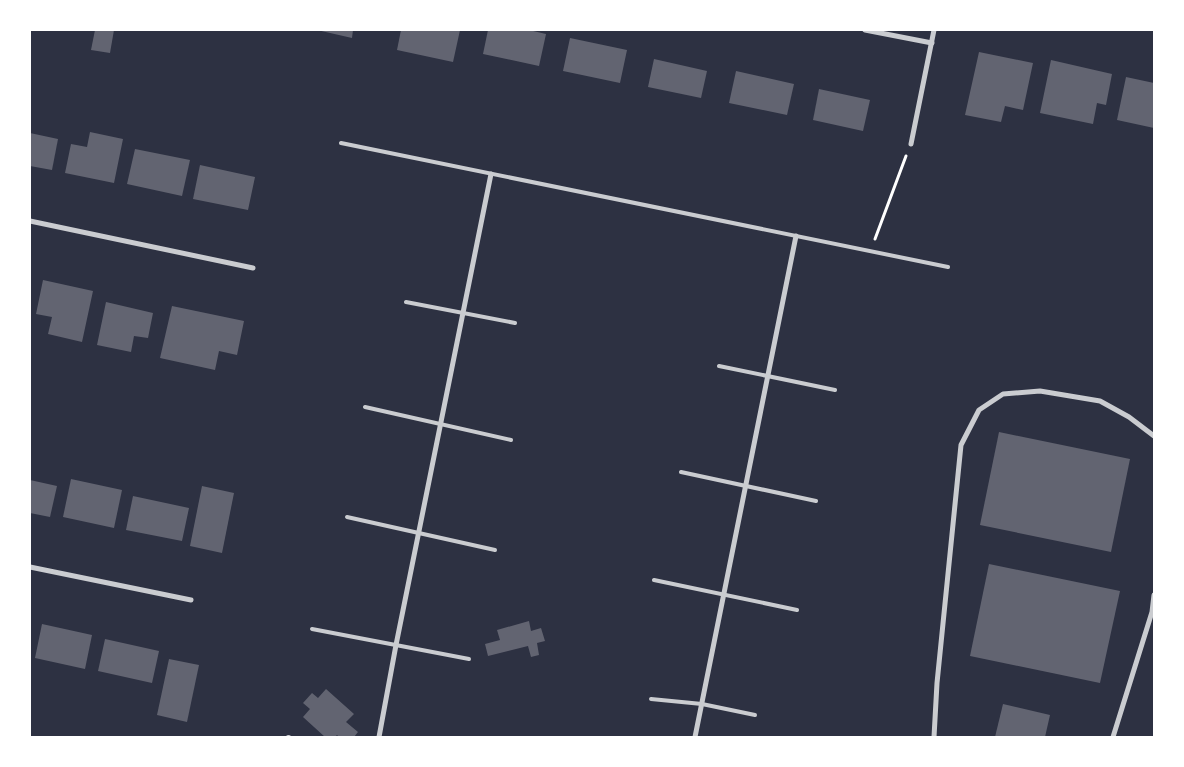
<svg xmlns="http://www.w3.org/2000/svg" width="1184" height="767" font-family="Quicksand,sans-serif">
	<rect width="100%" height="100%" fill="#2d3142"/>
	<g fill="#626471">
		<polygon points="95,30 114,30 110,53 91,50"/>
		<polygon points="317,30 353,30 352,38"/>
		<polygon points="401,30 460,30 453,62 397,50"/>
		<polygon points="488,30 529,30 546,34 539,66 483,54"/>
		<polygon points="570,38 627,50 620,83 563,71"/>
		<polygon points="979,52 1033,63 1023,110 1005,106 1001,122 965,115"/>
		<polygon points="654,59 707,71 701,98 648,87"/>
		<polygon points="1051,60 1112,74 1106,105 1097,103 1093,124 1040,113"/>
		<polygon points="736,71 794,84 787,115 729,103"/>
		<polygon points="1126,77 1154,83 1154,128 1117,120"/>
		<polygon points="819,89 870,100 863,131 813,120"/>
		<polygon points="90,132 123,139 114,183 65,173 71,144 87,147"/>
		<polygon points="30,133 58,139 52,170 30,166"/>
		<polygon points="135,149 190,160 182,196 127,184"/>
		<polygon points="200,165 255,177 248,210 193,199"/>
		<polygon points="43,280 93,291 82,342 48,334 52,317 36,314"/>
		<polygon points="106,302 153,313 148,338 134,336 131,352 97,345"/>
		<polygon points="172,306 244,321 237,355 219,351 215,370 160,358"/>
		<polygon points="999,432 1130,459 1111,552 980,525"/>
		<polygon points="71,479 122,490 114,528 63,517"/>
		<polygon points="30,480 57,486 50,517 30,513"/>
		<polygon points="202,486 234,493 222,553 190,546"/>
		<polygon points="133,496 189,508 182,541 126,530"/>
		<polygon points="989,564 1120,591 1100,683 970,656"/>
		<polygon points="529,621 531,631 541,628 545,641 537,643 539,655 531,657 528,646 488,656 485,644 500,640 497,630"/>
		<polygon points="42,624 92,635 85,669 35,658"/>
		<polygon points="105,639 159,651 152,683 98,671"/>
		<polygon points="169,659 199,665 187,722 157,715"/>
		<polygon points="326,689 354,714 346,722 358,732 354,737 339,737 337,735 335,737 325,737 303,717 310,709 303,703 312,693 318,698"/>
		<polygon points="1003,704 1050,715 1045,737 995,737"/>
	</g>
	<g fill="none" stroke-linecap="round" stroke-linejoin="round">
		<polyline stroke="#fff" stroke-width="3" points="875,239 906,156"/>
		<g stroke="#caccd0" stroke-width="4">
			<polyline points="341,143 948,267"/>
			<polyline points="406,302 515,323"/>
			<polyline points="719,366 835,390"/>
			<polyline points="365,407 511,440"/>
			<polyline points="681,472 816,501"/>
			<polyline points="347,517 495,550"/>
			<polyline points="654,580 797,610"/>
			<polyline points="312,629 469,659"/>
			<polyline points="651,699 702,704 755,715"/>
			<polyline points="288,737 289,737"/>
		</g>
		<g stroke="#caccd0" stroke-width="5">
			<polyline points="865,30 932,43"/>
			<polyline points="911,144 934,30"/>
			<polyline points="30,221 253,268"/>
			<polyline points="30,567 191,600"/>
			<polyline points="379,737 396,645 491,174"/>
			<polyline points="695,737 796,236"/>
			<polyline points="934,737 937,683 961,445 979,410 1003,394 1040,391 1100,401 1129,417 1154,436"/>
			<polyline points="1113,737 1152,612 1154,595"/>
		</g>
	</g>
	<rect width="1184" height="767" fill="none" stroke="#ffffff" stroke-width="62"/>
</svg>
